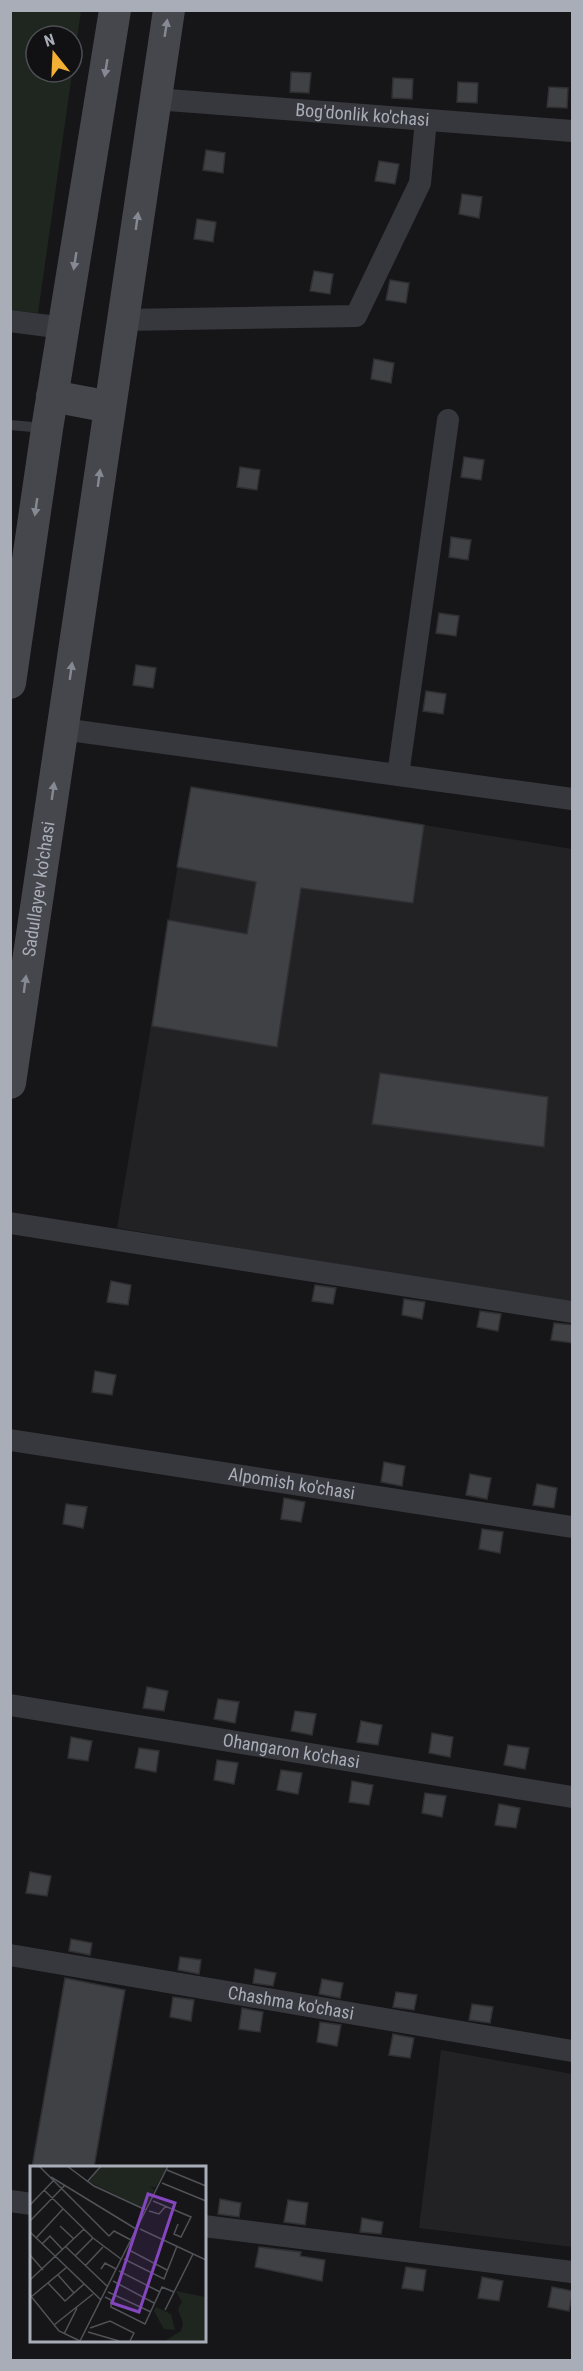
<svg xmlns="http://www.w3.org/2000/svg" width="583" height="2371" font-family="'Roboto Condensed',sans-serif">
	<rect width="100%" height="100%" fill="#161618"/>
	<g fill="#222225">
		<polygon points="191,787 572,849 572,1303 117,1228"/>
		<polygon points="441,2050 572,2074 572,2247 419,2228"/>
	</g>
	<path fill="#1e261f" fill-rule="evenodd" d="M 11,11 L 81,11 L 38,313 L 11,310 ZM 36,36 L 72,36 L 72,72 L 36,72 Z"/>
	<g fill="#404145" stroke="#303034" stroke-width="1.5">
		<polygon points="291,72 311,73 309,93 290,92"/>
		<polygon points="393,78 413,79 412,99 392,98"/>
		<polygon points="458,82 478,83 477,103 457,102"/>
		<polygon points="549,87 568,88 567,108 547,107"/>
		<polygon points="206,150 225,153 223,173 203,170"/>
		<polygon points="379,161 399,164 395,184 375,181"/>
		<polygon points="462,194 482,197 479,218 459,214"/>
		<polygon points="197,219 216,222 213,242 194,239"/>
		<polygon points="314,271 333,274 330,294 310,291"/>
		<polygon points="390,280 409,283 406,303 386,300"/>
		<polygon points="374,359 394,363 391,383 371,379"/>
		<polygon points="464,457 484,460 481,480 461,477"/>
		<polygon points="240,467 260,470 257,490 237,487"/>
		<polygon points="451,537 471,540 468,560 449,557"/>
		<polygon points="439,613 459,616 456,636 436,633"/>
		<polygon points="136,665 156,668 153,688 133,685"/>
		<polygon points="426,691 446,694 443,714 423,711"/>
		<polygon points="191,787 424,825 413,903 301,888 277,1047 152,1026 168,920 247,934 256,882 177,867"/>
		<polygon points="380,1073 548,1097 544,1147 372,1124"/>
		<polygon points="111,1281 131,1285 128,1305 107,1302"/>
		<polygon points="315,1285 336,1288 333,1304 312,1301"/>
		<polygon points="404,1299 425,1302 422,1319 402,1315"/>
		<polygon points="480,1311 501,1314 498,1331 477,1327"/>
		<polygon points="554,1323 573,1325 573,1343 551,1340"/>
		<polygon points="95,1371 116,1375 112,1395 92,1392"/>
		<polygon points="384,1462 405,1466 402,1486 381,1482"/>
		<polygon points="470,1474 491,1478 487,1499 466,1495"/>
		<polygon points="537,1484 557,1488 554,1508 533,1505"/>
		<polygon points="284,1498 305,1502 301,1522 281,1519"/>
		<polygon points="66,1504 87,1507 83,1528 63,1524"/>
		<polygon points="482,1529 503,1532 500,1553 479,1549"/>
		<polygon points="147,1687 168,1691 164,1711 143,1708"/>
		<polygon points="218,1699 239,1702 235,1723 214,1719"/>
		<polygon points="295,1711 316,1714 312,1735 291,1731"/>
		<polygon points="361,1721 382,1725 378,1745 357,1742"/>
		<polygon points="432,1733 453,1737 450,1757 429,1753"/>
		<polygon points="71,1737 92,1741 88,1761 68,1758"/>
		<polygon points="508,1745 529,1748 525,1769 504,1765"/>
		<polygon points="139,1748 159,1751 156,1772 135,1768"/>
		<polygon points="217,1760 238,1763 234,1784 214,1780"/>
		<polygon points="281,1770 302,1773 298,1794 277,1790"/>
		<polygon points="352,1781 373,1785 369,1805 349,1802"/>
		<polygon points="425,1793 446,1796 442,1817 422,1813"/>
		<polygon points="499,1804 520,1808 516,1828 495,1825"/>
		<polygon points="30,1872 51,1876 47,1896 26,1893"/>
		<polygon points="71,1939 92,1943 90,1955 69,1951"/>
		<polygon points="180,1957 201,1960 199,1974 178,1970"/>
		<polygon points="255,1969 276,1973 273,1986 253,1983"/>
		<polygon points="65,1978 125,1990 94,2167 32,2167"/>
		<polygon points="322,1979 343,1983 340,1998 319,1994"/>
		<polygon points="396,1992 417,1995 414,2010 393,2007"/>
		<polygon points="173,1997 194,2000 191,2021 170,2017"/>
		<polygon points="472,2004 493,2007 490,2023 469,2020"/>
		<polygon points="242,2008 263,2012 260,2032 239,2029"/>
		<polygon points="320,2022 341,2025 337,2046 317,2042"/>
		<polygon points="393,2034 414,2038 410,2058 389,2055"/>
		<polygon points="220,2199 241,2203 239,2217 218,2214"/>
		<polygon points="288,2200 308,2203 305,2225 284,2222"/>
		<polygon points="362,2218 383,2222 381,2234 360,2232"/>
		<polygon points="259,2247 301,2252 300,2256 325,2260 322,2281 255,2267"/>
		<polygon points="406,2267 426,2270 423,2291 402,2288"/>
		<polygon points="482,2277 503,2281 499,2301 478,2298"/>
		<polygon points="552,2287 573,2291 569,2311 548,2307"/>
	</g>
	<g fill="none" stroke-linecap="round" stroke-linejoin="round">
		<polyline stroke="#37383d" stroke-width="10" points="10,425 44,428"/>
		<g stroke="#37383d" stroke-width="22">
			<path id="s1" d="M 155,99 L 572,131"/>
			<polyline points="123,320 356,316 420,183 426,120"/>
			<polyline points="10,321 64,328"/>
			<polyline points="62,729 572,799"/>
			<polyline points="398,775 448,420"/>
			<polyline points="10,1223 572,1312"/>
			<path id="s2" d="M 10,1440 L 572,1527"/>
			<path id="s3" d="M 10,1705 L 572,1797"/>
			<path id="s4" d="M 10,1955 L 572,2051"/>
			<polyline points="10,2201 32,2204"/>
			<polyline points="204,2226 572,2272"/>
		</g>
		<g stroke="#45474d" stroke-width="32">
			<polyline points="52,396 110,407"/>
			<polyline points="10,683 47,429 115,10"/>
			<path id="s5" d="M 10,1083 L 169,10"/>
		</g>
	</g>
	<defs><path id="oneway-solid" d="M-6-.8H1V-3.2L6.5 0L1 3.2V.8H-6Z" transform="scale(1.5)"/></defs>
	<g fill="#858993">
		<use href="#oneway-solid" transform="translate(166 28) rotate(-81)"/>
		<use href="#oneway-solid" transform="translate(106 68) rotate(99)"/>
		<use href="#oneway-solid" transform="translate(137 221) rotate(-82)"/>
		<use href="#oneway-solid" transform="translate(75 261) rotate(99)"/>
		<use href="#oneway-solid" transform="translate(99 478) rotate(-82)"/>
		<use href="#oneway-solid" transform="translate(36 507) rotate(98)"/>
		<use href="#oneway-solid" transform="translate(71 671) rotate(-82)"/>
		<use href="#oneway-solid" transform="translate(53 791) rotate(-82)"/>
		<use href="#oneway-solid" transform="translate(25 984) rotate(-82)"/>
	</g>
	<g text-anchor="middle" stroke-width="6" stroke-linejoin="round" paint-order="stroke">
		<g font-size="18" fill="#a8adb8" stroke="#111113">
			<text dy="6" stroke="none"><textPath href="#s1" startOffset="208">Bog'donlik ko'chasi</textPath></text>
			<text dy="6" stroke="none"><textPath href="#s5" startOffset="196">Sadullayev ko'chasi</textPath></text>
			<text dy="6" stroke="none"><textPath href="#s2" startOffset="285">Alpomish ko'chasi</textPath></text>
			<text dy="6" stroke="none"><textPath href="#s3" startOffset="285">Ohangaron ko'chasi</textPath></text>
			<text dy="6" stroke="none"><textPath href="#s4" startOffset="285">Chashma ko'chasi</textPath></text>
		</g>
	</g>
	<g transform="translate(30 2166)">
		<rect width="176" height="176" fill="#161618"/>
		<path d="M 71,0 L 135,0 L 137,1 L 125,22 L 120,20 L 124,24 L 115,43 L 59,16 ZM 146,125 L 175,131 L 175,175 L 135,175 L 151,165 L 153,157 L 148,143 L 152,136 ZM 126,141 L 141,148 L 145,164 L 134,163 L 124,145 Z" fill="#1e261f"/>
		<path fill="none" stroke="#505258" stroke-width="1.5" d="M 9,0 L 79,70 L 84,65 L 101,74M 37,0 L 64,20 L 116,44M 137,4 L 176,20M 21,11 L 106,63M 57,16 L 71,0M 132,17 L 176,35M 14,24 L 63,72 L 91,93M 123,35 L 161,51 L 151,71 L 144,68 L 148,58M 0,39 L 24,14M 119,45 L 129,48 L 136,40M 0,55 L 35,19M 30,60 L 44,73M 110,63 L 176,94M 0,66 L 71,134M 6,72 L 33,43M 12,78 L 20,70 L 33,84M 36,81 L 78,121M 99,84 L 137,104M 0,89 L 13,104M 45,90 L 63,72M 94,93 L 134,113 L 147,80M 55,100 L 73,81M 71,103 L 75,97 L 86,103M 89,105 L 130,126M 28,109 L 44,127M 0,114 L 54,63M 83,115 L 124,137M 18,117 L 35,135 L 54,118M 78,126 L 121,146M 0,129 L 29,165 L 50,175M 1,131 L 37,101M 75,131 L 81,134 L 81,141 L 115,158 L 132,121 L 144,126M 135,144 L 163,88M 24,159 L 63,128M 60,162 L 80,155 L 104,167 L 100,175M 58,166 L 89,175M 34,168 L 47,142M 50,175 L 138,0"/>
		<path fill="#8446be" fill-opacity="0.15" stroke="#8446be" stroke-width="3" d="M 118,28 L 145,37 L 109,146 L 82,137 Z"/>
		<rect width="176" height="176" fill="none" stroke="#a8adb8" stroke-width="3"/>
	</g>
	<rect width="583" height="2371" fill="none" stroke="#a8adb8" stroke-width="24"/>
	<g transform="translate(54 54) rotate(342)"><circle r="28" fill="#111113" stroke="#4d4f55" stroke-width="1.5"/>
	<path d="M0-4.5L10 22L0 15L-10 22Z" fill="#f2b134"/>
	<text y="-9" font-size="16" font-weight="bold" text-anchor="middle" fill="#a8adb8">N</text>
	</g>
</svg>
